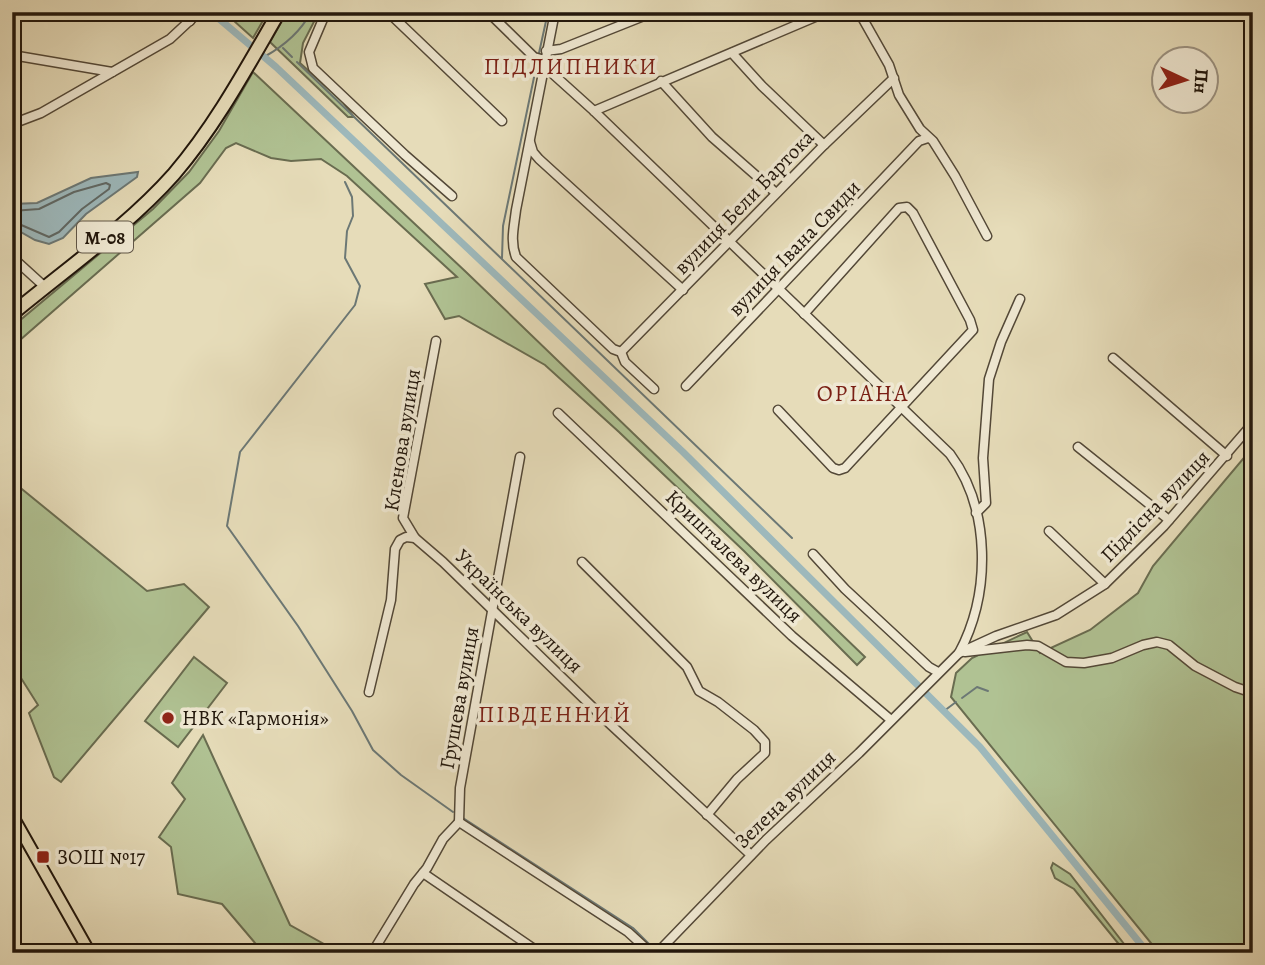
<svg xmlns="http://www.w3.org/2000/svg" width="1265" height="965" font-family="Alegreya,serif">
	<rect width="100%" height="100%" fill="#e6dcb9"/>
	<filter id="stains"><feTurbulence type="fractalNoise" baseFrequency=".00286" numOctaves="4"/><feColorMatrix values="0 0 0 0 .2 0 0 0 0 .09 0 0 0 0 .02 0 0 0 .5 -.17"/></filter>
	<radialGradient id="worn" r=".72"><stop offset=".6" stop-color="#630" stop-opacity="0"/><stop offset="1" stop-color="#630" stop-opacity=".3"/></radialGradient>
	<g fill="#b0c293" stroke="#696c50" stroke-width="2">
		<polygon points="224,12 268,12 253,38"/>
		<polygon points="287,12 319,12 303,43 300,63 342,101 354,117 348,117 270,42"/>
		<polygon points="253,72 466,272 865,657 857,665 744,551 619,432 545,365 459,316 445,319 425,284 457,277 347,176 321,159 291,161 271,158 236,143 226,148 200,183 12,347 12,327 153,209 189,172 219,131"/>
		<polygon points="1253,447 1253,953 1159,953 951,697 956,673 972,658 1027,632 1040,653 1090,630 1138,593 1153,566"/>
		<polygon points="12,481 147,591 184,584 209,607 61,782 54,777 29,713 38,705 21,678 12,683"/>
		<polygon points="194,657 227,683 178,747 145,721"/>
		<polygon points="203,735 290,925 340,953 260,953 261,950 222,904 178,894 171,847 159,837 185,799 172,783"/>
		<polygon points="1053,863 1070,874 1131,953 1126,953 1074,889 1055,878 1051,868"/>
	</g>
	<polygon fill="#9db8bb" stroke="#6c7875" stroke-width="2" points="138,172 137,177 86,214 63,238 49,244 35,240 12,227 12,204 37,203 91,178"/>
	<g fill="none" stroke-linecap="round" stroke-linejoin="round">
		<polyline stroke="#606864" stroke-width="2" points="12,211 39,209 74,192 106,183 110,185 109,189 82,209 59,232 49,237 12,221"/>
		<g stroke="#6c7875" stroke-width="2">
			<polyline points="283,48 292,57"/>
			<polyline points="539,53 548,12"/>
			<path d="M 264,57 C 284,46 300,33 311,12"/>
			<polyline points="297,62 792,538"/>
			<polyline points="345,182 352,197 353,216 347,231 345,258 360,286 355,305 240,452 227,526 298,626 352,711 373,750 401,775 453,812"/>
			<polyline points="502,258 503,226 537,63"/>
			<polyline points="962,698 977,687 988,691"/>
			<polyline points="944,711 956,702"/>
			<polyline points="463,818 633,928 654,949"/>
		</g>
		<polyline stroke="#9db8bb" stroke-width="7" points="211,12 276,67 683,452 980,747 1148,953"/>
		<defs>
			<g id="minor">
				<polyline points="180,12 190,21"/>
				<polyline points="326,12 309,52 313,68 405,155 452,196"/>
				<polyline points="388,12 502,121"/>
				<polyline points="488,12 534,57 545,60"/>
				<path d="M 555,12 L 516,210 C 514,227 510,241 516,257 L 613,349 L 621,352 L 625,362 L 654,389"/>
				<polyline points="859,12 889,65 899,95 920,129 933,141 955,176 987,236"/>
				<polyline points="546,51 561,49 654,12"/>
				<polyline points="732,53 762,86 824,145"/>
				<polyline points="12,55 112,72"/>
				<path d="M 544,66 L 594,111 L 950,454 C 991,509 991,593 959,653 L 859,753 L 766,840 L 657,953"/>
				<polyline points="661,81 712,137 776,193"/>
				<polyline points="594,111 827,12"/>
				<polyline points="12,124 41,113 170,39 199,12"/>
				<polyline points="530,142 533,152 539,159 683,290"/>
				<polyline points="12,257 45,287"/>
				<polyline points="621,352 824,145 894,78"/>
				<polyline points="1113,358 1227,456"/>
				<polyline points="1252,359 1253,360"/>
				<polyline points="686,386 919,141 928,138"/>
				<polyline points="778,410 833,468 839,470 845,468 973,330 970,320 913,213 907,207 899,208 804,314"/>
				<polyline points="558,413 792,636 891,720"/>
				<polyline points="1078,447 1169,520"/>
				<polyline points="976,513 986,503 983,458 989,379 1001,342 1020,299"/>
				<polyline points="1049,531 1105,584"/>
				<polyline points="415,538 443,562 610,724 751,855"/>
				<polyline points="813,554 845,589 929,667 938,672"/>
				<polyline points="582,562 687,667 699,691 718,702 754,730 765,742 765,753 737,779 707,815"/>
				<polyline points="965,652 1027,645 1038,646 1066,662 1084,663 1112,658 1143,645 1157,642 1169,645 1195,666 1235,687 1253,693"/>
				<polyline points="959,653 996,636 1056,615 1105,584 1164,526 1253,423"/>
				<polyline points="369,692 391,600 395,549 400,540 406,537 415,538 403,518 436,341"/>
				<polyline points="459,822 460,788 520,457"/>
				<polyline points="459,822 628,932 651,953"/>
				<polyline points="423,873 540,953"/>
				<polyline points="372,953 414,884 427,868 443,839 459,822"/>
			</g>
			<polyline id="major" points="12,815 90,953"/>
			<path id="highway" d="M 12,314 C 65,270 129,225 174,174 C 216,125 247,67 279,12"/>
		</defs>
		<use href="#minor" stroke="#534837" stroke-width="11"/>
		<use href="#major" stroke="#22170c" stroke-width="14"/>
		<use href="#highway" stroke="#22170c" stroke-width="16"/>
		<use href="#minor" stroke="#efe8d2" stroke-width="8"/>
		<use href="#major" stroke="#e6dcb9" stroke-width="10"/>
		<use href="#highway" stroke="#e6dcb9" stroke-width="12"/>
	</g>
	<g fill="#8f2418" stroke="#efe8d2" stroke-width="2.5">
		<circle cx="168" cy="718" r="7"/>
		<rect x="36" y="850" width="14" height="14" rx="3.5"/>
	</g>
	<g text-anchor="middle" stroke-width="7" stroke-linejoin="round" paint-order="stroke">
		<rect fill="#efe8d2" stroke="#605647" stroke-width="2" x="77" y="221.5" width="56" height="31" rx="5"/>
		<g font-size="19" font-weight="bold" fill="#22170c">
			<text x="105" y="244">М-08</text>
		</g>
		<g font-size="21" fill="#22170c" stroke="#efe8d2">
			<text transform="translate(744 202) rotate(-46)" y="7">вулиця Бели Бартока</text>
			<text transform="translate(794 248) rotate(-46)" y="7">вулиця Івана Свиди</text>
			<text transform="translate(402 440) rotate(-81)" y="7">Кленова вулиця</text>
			<text transform="translate(1155 506) rotate(-46)" y="7">Підлісна вулиця</text>
			<text transform="translate(734 556) rotate(44)" y="7">Кришталева вулиця</text>
			<text transform="translate(519 611) rotate(44)" y="7">Українська вулиця</text>
			<text transform="translate(459 698) rotate(-80)" y="7">Грушева вулиця</text>
			<text transform="translate(785 799) rotate(-44)" y="7">Зелена вулиця</text>
		</g>
		<g font-size="21" fill="#22170c" stroke="#efe8d2" text-anchor="start">
			<text x="182" y="725">НВК «Гармонія»</text>
			<text x="57" y="864">ЗОШ №17</text>
		</g>
		<g font-size="23" letter-spacing="2" fill="#7a1f14" stroke="#efe8d2">
			<text x="571" y="74">ПІДЛИПНИКИ</text>
			<text x="863" y="401">ОРІАНА</text>
			<text x="555" y="722">ПІВДЕННИЙ</text>
		</g>
	</g>
	<rect width="1265" height="965" fill="none" stroke="#e6dcb9" stroke-width="42"/>
	<rect x="14" y="14" width="1237" height="937" fill="none" stroke="#22170c" stroke-width="3.5"/>
	<rect x="21" y="21" width="1223" height="923" fill="none" stroke="#22170c" stroke-width="2"/>
	<g transform="translate(1185 80) rotate(94)"><circle r="33" fill="#efe8d2" stroke="#9d9483" stroke-width="2"/>
	<path d="M0-5L12 26L0 18L-12 26Z" fill="#8f2418"/>
	<text y="-10" font-size="19" font-weight="bold" text-anchor="middle" fill="#22170c">Пн</text>
	</g>
	<rect width="100%" height="100%" filter="url(#stains)"/>
	<rect width="100%" height="100%" fill="url(#worn)"/>
</svg>
